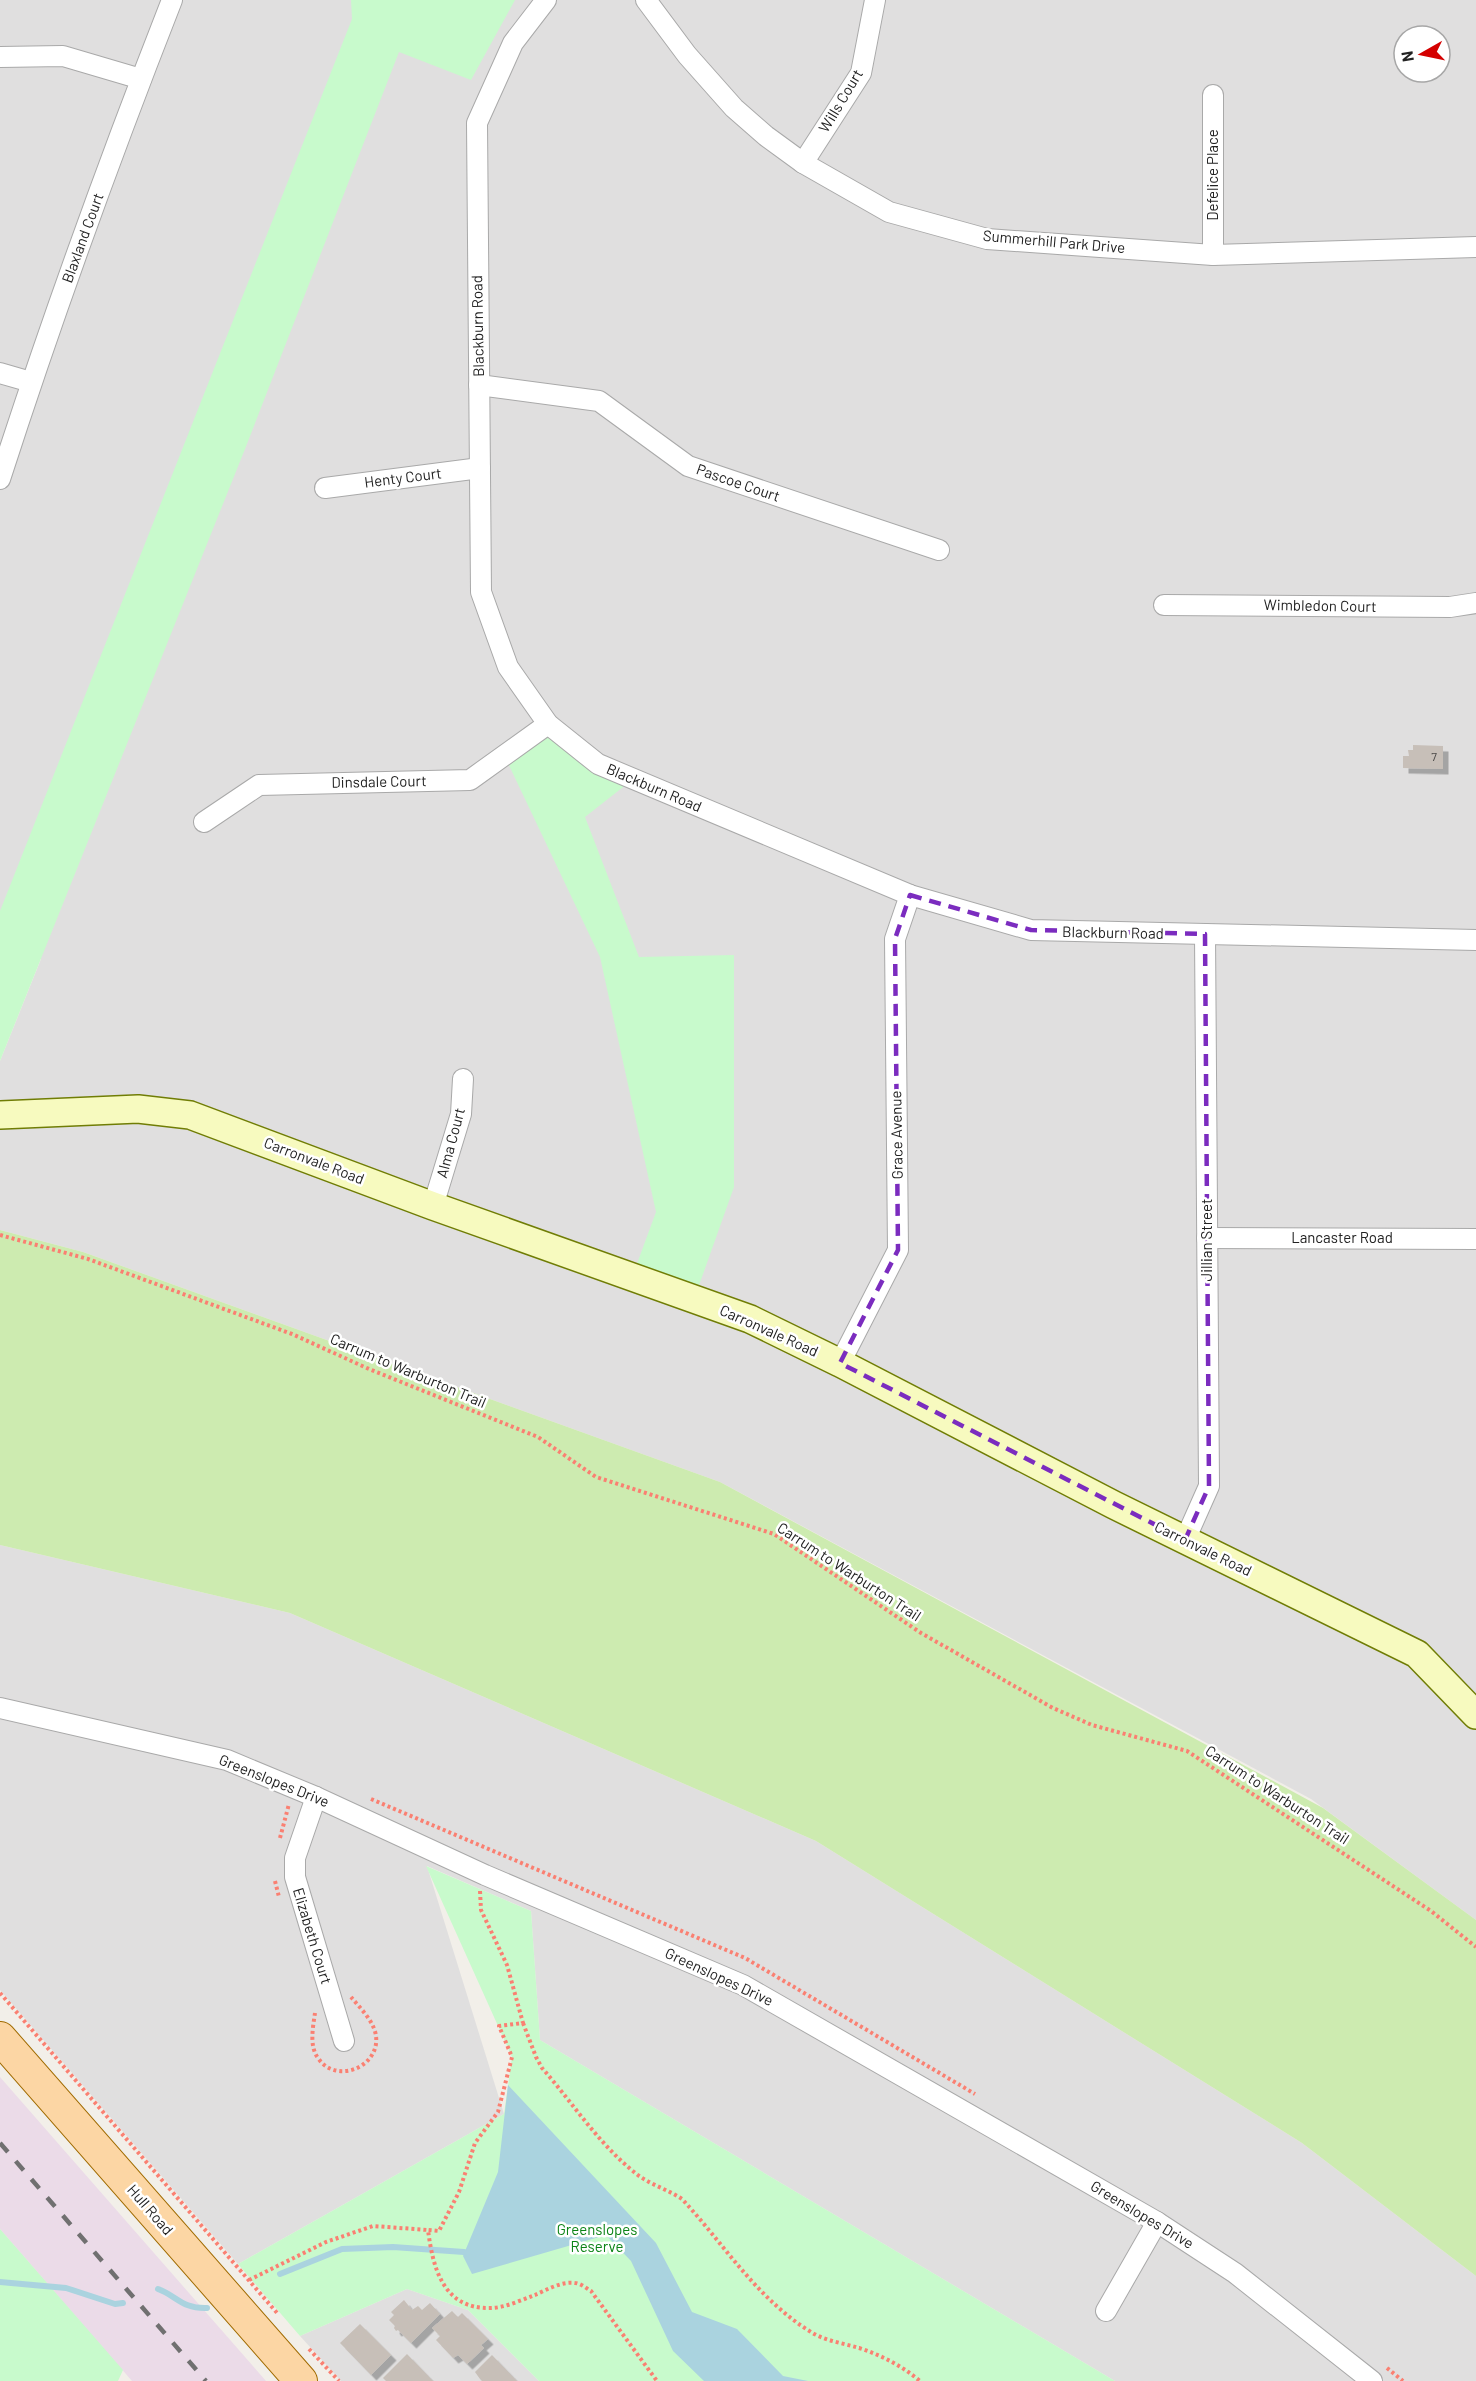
<svg xmlns="http://www.w3.org/2000/svg" width="1476" height="2381" font-family="Barlow,sans-serif">
	<defs>
		<filter id="shadow"><feDropShadow dx="5.5" dy="5.5" stdDeviation="0" flood-color="#0004"/></filter>
	</defs>
	<rect width="100%" height="100%" fill="#f2efe9"/>
	<g fill="#e0dfdf" fill-rule="evenodd">
		<path d="M 0,0 L 1476,0 L 1476,1920 L 1311,1799 L 720,1482 L 83,1252 L 0,1230 L 0,1061 L 41,959 L 0,958 ZM 1404,36 L 1440,36 L 1440,72 L 1404,72 Z"/>
		<polygon points="0,1545 290,1613 816,1841 1302,2143 1476,2276 1476,2381 1115,2381 540,2040 531,1911 427,1866 504,2114 238,2264 0,1990"/>
		<polygon points="407,2289 468,2310 539,2381 341,2381 300,2336"/>
	</g>
	<polygon fill="#ebdbe8" points="0,2077 266,2381 132,2381 0,2229"/>
	<polygon fill="#cdebb0" points="0,1230 83,1252 720,1482 1323,1808 1476,1920 1476,2276 1302,2143 816,1841 290,1613 0,1545"/>
	<g fill="#c8facc">
		<polygon points="351,0 515,0 471,80 399,52 245,449 0,1061 0,911 352,19"/>
		<polygon points="548,728 627,784 585,817 639,957 734,955 734,1187 697,1291 635,1269 656,1212 600,957 506,759"/>
		<polygon points="426,1866 531,1911 540,2040 1115,2381 539,2381 468,2310 407,2289 300,2336 238,2264 504,2114 512,2057"/>
		<polygon points="0,2229 123,2370 118,2381 0,2381"/>
	</g>
	<polygon fill="#aad3df" points="508,2085 656,2243 692,2312 737,2329 783,2376 808,2381 704,2381 673,2351 631,2261 606,2235 472,2274 463,2256 498,2172"/>
	<g fill="none" stroke-linecap="round" stroke-linejoin="round">
		<g stroke="#aad3df" stroke-width="6">
			<polyline points="280,2274 342,2249 393,2247 464,2252"/>
			<polyline points="0,2282 66,2288 115,2304 123,2303"/>
			<path d="M 158,2289 C 177,2296 182,2309 207,2308"/>
		</g>
	</g>
	<g fill="#c7bfb8" filter="url(#shadow)">
		<polygon points="1413,745 1443,746 1443,769 1403,768 1403,756 1409,756 1408,750 1413,750"/>
		<polygon points="404,2300 412,2310 418,2306 422,2310 430,2303 440,2314 411,2343 398,2330 396,2331 394,2328 395,2326 389,2320 394,2315 391,2312"/>
		<polygon points="452,2311 458,2317 462,2313 488,2339 481,2345 484,2348 467,2364 458,2355 453,2358 436,2340 440,2336 432,2328"/>
		<polygon points="360,2324 391,2355 371,2375 340,2343"/>
		<polygon points="407,2354 433,2381 386,2381 383,2378"/>
		<polygon points="492,2355 517,2381 482,2381 480,2379 475,2372"/>
	</g>
	<g fill="none" stroke-linecap="round" stroke-linejoin="round">
		<defs>
			<g id="street">
				<polyline points="546,0 513,43 477,123 481,592 508,667 548,724 598,764 910,895 1031,930 1476,940"/>
				<polyline points="646,0 687,55 734,108 766,136 803,163 889,212 987,239 1213,255 1476,247"/>
				<polyline points="0,57 63,56 141,79"/>
				<polyline points="803,163 861,73 875,0"/>
				<polyline points="1213,255 1213,95"/>
				<polyline points="0,373 31,382"/>
				<polyline points="479,385 599,401 688,466 939,550"/>
				<path d="M 0,479 C 52,318 110,158 172,0"/>
				<polyline points="325,488 480,468"/>
				<polyline points="1164,605 1450,607 1476,603"/>
				<polyline points="204,822 259,785 470,780 548,724"/>
				<polyline points="433,1206 461,1114 463,1079"/>
				<polyline points="1207,1238 1476,1239"/>
				<polyline points="840,1363 898,1250 895,939 910,895"/>
				<polyline points="1185,1540 1209,1486 1205,934"/>
				<polyline points="0,1708 227,1760 316,1797 485,1875 743,1985 1157,2222 1235,2273 1372,2381"/>
				<polyline points="316,1797 295,1858 295,1877 344,2041"/>
				<polyline points="1106,2311 1157,2222"/>
			</g>
			<polyline id="secondary" points="0,1115 138,1109 190,1115 433,1206 750,1319 840,1363 1114,1505 1417,1654 1476,1715"/>
			<polyline id="primary" points="0,2038 301,2381"/>
		</defs>
		<use href="#street" stroke="#a9a9a9" stroke-width="22"/>
		<use href="#secondary" stroke="#707d05" stroke-width="30"/>
		<use href="#primary" stroke="#a06b00" stroke-width="34"/>
		<g stroke="#fa8072" stroke-width="4" stroke-dasharray="3 3" stroke-linecap="butt">
			<polyline points="0,1235 88,1259 292,1334 369,1369 538,1437 596,1477 774,1534 921,1633 1053,1708 1092,1725 1187,1751 1431,1911 1476,1947"/>
			<polyline points="371,1799 745,1958 975,2094"/>
			<polyline points="280,1838 289,1804"/>
			<polyline points="275,1881 279,1897"/>
			<path d="M 480,1891 L 481,1910 L 507,1965 L 523,2023 L 499,2026 L 512,2057 L 498,2112 L 475,2143 L 459,2192 L 439,2231 L 428,2230 C 433,2268 443,2309 490,2308 C 505,2308 521,2300 535,2295 C 546,2290 562,2281 575,2283 C 580,2283 586,2288 591,2291 L 657,2381"/>
			<polyline points="0,1993 278,2314"/>
			<path d="M 315,2013 C 313,2027 309,2046 318,2058 C 336,2085 380,2067 376,2036 C 374,2021 360,2008 351,1997"/>
			<path d="M 523,2023 L 536,2057 L 542,2068 C 572,2102 598,2143 634,2172 C 648,2184 667,2189 682,2199 C 724,2244 757,2299 811,2332 C 825,2341 843,2343 859,2348 C 881,2355 902,2366 920,2381"/>
			<polyline points="249,2280 326,2242 373,2226 428,2230"/>
			<polyline points="309,2349 339,2381"/>
			<polyline points="1387,2368 1403,2381"/>
		</g>
		<use href="#street" stroke="#fff" stroke-width="20"/>
		<use href="#secondary" stroke="#f7fabf" stroke-width="27"/>
		<use href="#primary" stroke="#fcd6a4" stroke-width="32"/>
		<polyline stroke="#707070" stroke-width="4.5" stroke-dasharray="12 12" stroke-linecap="butt" points="0,2143 206,2381"/>
	</g>
	<path fill="none" stroke="#7b2cbf" stroke-width="4.5" stroke-dasharray="12 8" stroke-linejoin="round" d="M 910,895 L 1031,930 L 1205,934 L 1209,1486 L 1185,1540 L 840,1363 L 898,1250 L 895,939 Z"/>
	<g text-anchor="middle" stroke-width="5" stroke-linejoin="round" paint-order="stroke">
		<g font-size="12" fill="#4b4948">
			<text x="1434" y="761">7</text>
		</g>
		<g font-size="15" fill="#222" stroke="#fff">
			<text transform="translate(841 101) rotate(-59)" y="5">Wills Court</text>
			<text transform="translate(1213 175) rotate(-90)" y="5">Defelice Place</text>
			<text transform="translate(83 238) rotate(-70)" y="5">Blaxland Court</text>
			<text transform="translate(1054 242) rotate(5)" y="5">Summerhill Park Drive</text>
			<text transform="translate(478 326) rotate(-91)" y="5">Blackburn Road</text>
			<text transform="translate(403 478) rotate(-7)" y="5">Henty Court</text>
			<text transform="translate(738 483) rotate(19)" y="5">Pascoe Court</text>
			<text transform="translate(1320 606) rotate(1)" y="5">Wimbledon Court</text>
			<text transform="translate(379 782) rotate(-1)" y="5">Dinsdale Court</text>
			<text transform="translate(654 788) rotate(23)" y="5">Blackburn Road</text>
			<text transform="translate(1113 933) rotate(1)" y="5">Blackburn Road</text>
			<text transform="translate(897 1135) rotate(-91)" y="5">Grace Avenue</text>
			<text transform="translate(451 1143) rotate(-75)" y="5">Alma Court</text>
			<text transform="translate(314 1161) rotate(21)" y="5">Carronvale Road</text>
			<text x="1342" y="1243">Lancaster Road</text>
			<text transform="translate(1207 1240) rotate(-90)" y="5">Jillian Street</text>
			<text transform="translate(769 1331) rotate(24)" y="5">Carronvale Road</text>
			<text transform="translate(408 1371) rotate(23)" y="5">Carrum to Warburton Trail</text>
			<text transform="translate(1203 1549) rotate(26)" y="5">Carronvale Road</text>
			<text transform="translate(849 1572) rotate(33)" y="5">Carrum to Warburton Trail</text>
			<text transform="translate(274 1781) rotate(22)" y="5">Greenslopes Drive</text>
			<text transform="translate(1277 1795) rotate(33)" y="5">Carrum to Warburton Trail</text>
			<text transform="translate(312 1936) rotate(73)" y="5">Elizabeth Court</text>
			<text transform="translate(719 1977) rotate(25)" y="5">Greenslopes Drive</text>
			<text transform="translate(150 2210) rotate(49)" y="5">Hull Road</text>
			<text transform="translate(1142 2215) rotate(31)" y="5">Greenslopes Drive</text>
		</g>
		<g font-size="15" fill="#0c8416" stroke="#fff">
			<text x="597" y="2235">Greenslopes<tspan x="597" dy="17">Reserve</tspan></text>
		</g>
	</g>
	<g transform="translate(1422 54) rotate(261)"><circle r="28" fill="#ffffff" stroke="#a7a7a7" stroke-width="1.5"/>
	<path d="M0-4.5L10 22L0 15L-10 22Z" fill="#d40000"/>
	<text y="-9" font-size="16" font-weight="bold" text-anchor="middle" fill="#222222">N</text>
	</g>
</svg>
